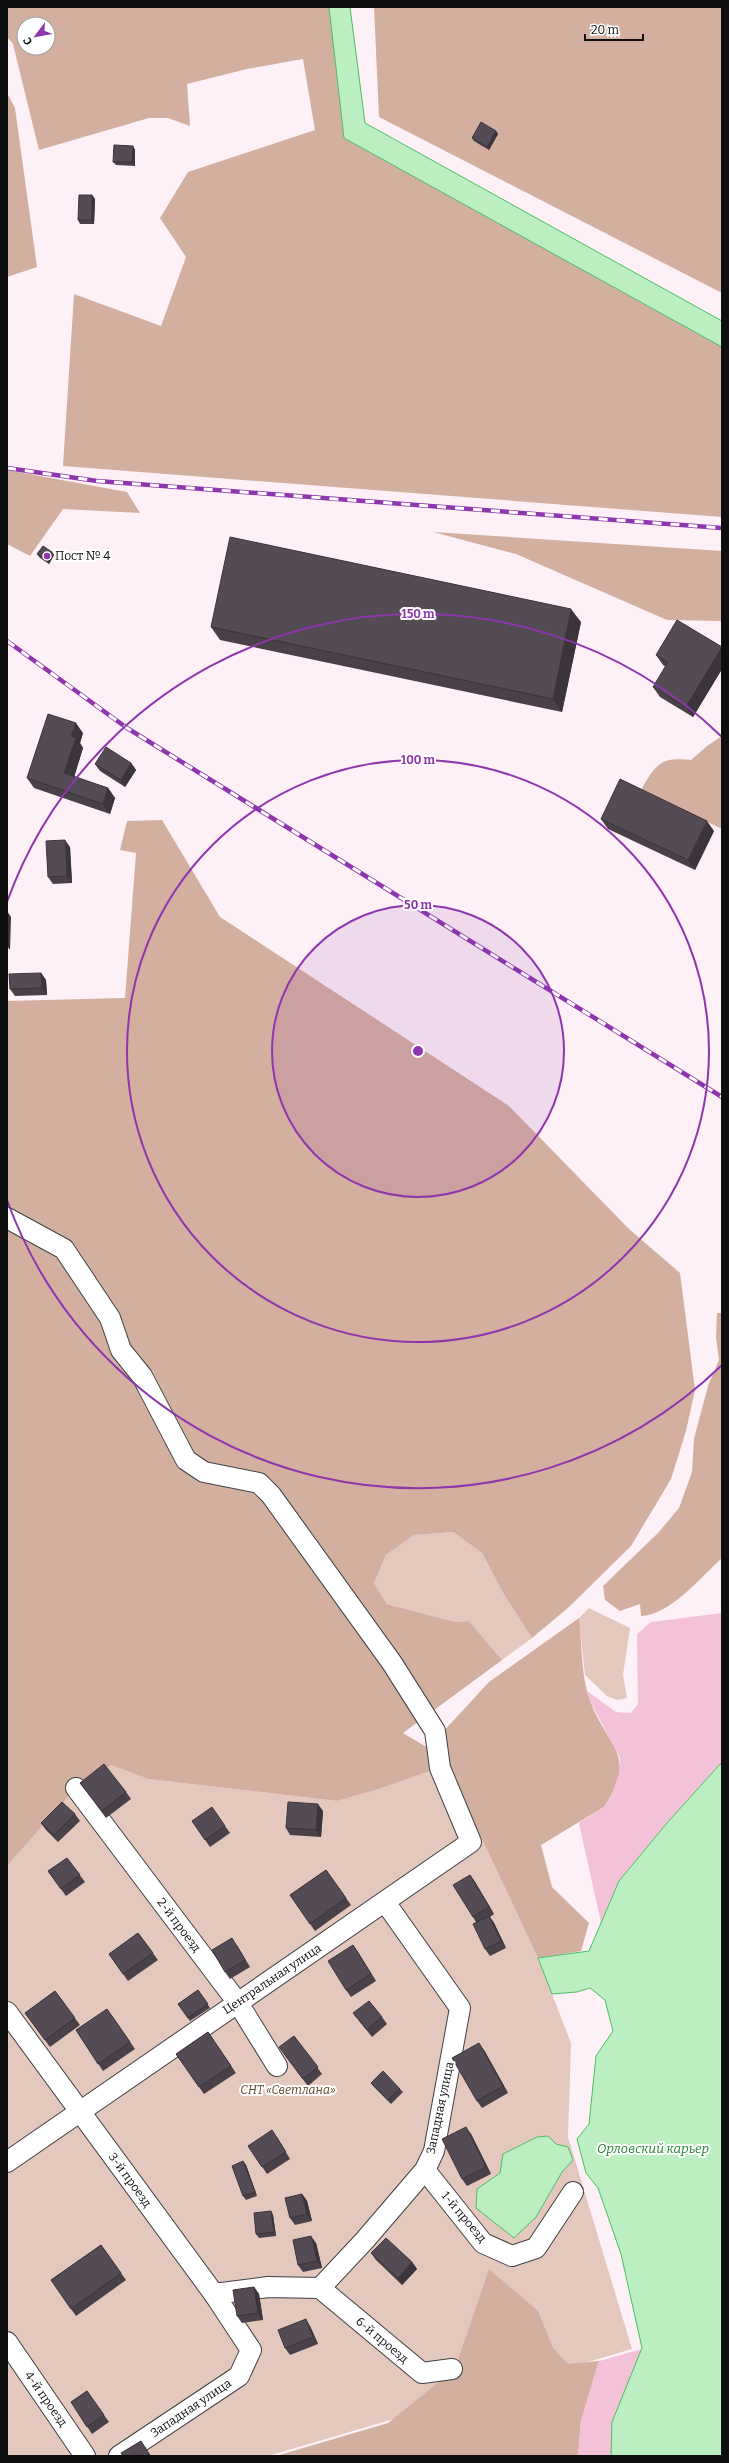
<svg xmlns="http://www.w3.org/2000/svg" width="729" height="2463" font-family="Bitter,serif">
	<rect width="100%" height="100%" fill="#fdf0f6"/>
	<g fill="#e4c7bd">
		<polygon points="453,1532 482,1553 503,1593 532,1638 502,1660 469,1621 455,1622 387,1604 374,1583 386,1555 414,1535"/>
		<polygon points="589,1608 630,1628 623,1675 627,1698 617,1700 607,1696 585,1675 579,1618"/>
		<polygon points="111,1765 148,1779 337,1801 379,1789 447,1765 538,1958 571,2043 568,2137 632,2349 268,2456 7,2456 7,1866 76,1788"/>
	</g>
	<g fill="#d3af9f" fill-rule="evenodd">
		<path d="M 7,7 L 329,7 L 344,138 L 722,347 L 722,517 L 63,466 L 74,294 L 161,326 L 186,257 L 160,218 L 188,172 L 315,130 L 303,59 L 247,69 L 187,84 L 190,126 L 168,118 L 149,118 L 39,150 L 13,44 L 7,37 ZM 24,24 L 48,24 L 48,48 L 24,48 Z"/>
		<polygon points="374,7 722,7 722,293 379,117"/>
		<polygon points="7,93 15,108 37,267 7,277"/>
		<polygon points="7,470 127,492 140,513 63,509 30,556 7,544"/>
		<polygon points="433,532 722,551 722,621 667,620 516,554"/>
		<path d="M 722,736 L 722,829 L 641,790 C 656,764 660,757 691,760 L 707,746 Z"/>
		<path d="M 162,820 L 220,917 L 509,1106 L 629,1229 L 680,1273 L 695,1390 L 686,1431 L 671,1479 L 631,1546 L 569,1607 L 532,1638 L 503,1593 L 482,1553 L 453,1532 L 414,1535 L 386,1555 L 374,1583 L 387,1604 L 455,1622 L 469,1621 L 502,1660 L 403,1733 L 428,1748 L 489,1682 L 579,1618 C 582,1642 581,1675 589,1697 C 603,1744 641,1753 604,1807 L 541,1845 L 552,1887 L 589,1923 L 581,1951 L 538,1958 L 447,1765 L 379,1789 L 337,1801 L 148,1779 L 111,1765 L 76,1788 L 7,1866 L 7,1001 L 125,998 L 136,853 L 120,850 L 127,821 Z"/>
		<path d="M 717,1313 L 722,1313 L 721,1559 C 700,1578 670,1615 641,1616 L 640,1604 L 620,1611 L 605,1600 L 603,1586 L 658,1533 L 679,1508 L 692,1472 L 694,1439 L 708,1386 L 719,1360 L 716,1337 Z"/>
		<polygon points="489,2269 538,2311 553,2348 568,2364 599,2361 581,2421 578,2456 276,2456 388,2423 455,2369"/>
	</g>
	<g fill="#f4c2d8">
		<polygon points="722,1613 722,1762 667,1823 619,1881 601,1923 579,1823 604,1807 611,1797 620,1771 620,1758 589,1699 587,1691 616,1712 631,1713 638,1704 637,1634 651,1622"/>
		<polygon points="642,2349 612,2422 611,2456 578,2456 581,2421 599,2361"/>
	</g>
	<g fill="#bbefc2" stroke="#4abe5e">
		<polygon points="329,7 350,7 365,123 722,321 722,347 344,138"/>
		<polygon points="722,1762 722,2456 611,2456 612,2422 642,2348 621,2254 598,2188 586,2173 577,2139 589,2124 596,2056 613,2031 605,2000 590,1988 577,1992 552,1994 538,1958 589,1951 619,1881 667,1823"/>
		<polygon points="548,2136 556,2144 568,2147 573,2160 562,2172 536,2217 514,2238 476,2208 477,2189 500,2173 503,2154 537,2137"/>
	</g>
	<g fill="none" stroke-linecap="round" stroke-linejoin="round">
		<defs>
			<g id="street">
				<polyline points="7,1218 64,1249 110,1318 121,1350 142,1376 186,1460 204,1472 259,1483 271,1495 392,1663 435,1731 440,1768 471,1842 7,2162"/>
				<polyline points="76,1788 238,2003 277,2066"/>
				<polyline points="7,2012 214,2294 251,2350 239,2376 119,2456"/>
				<polyline points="425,2170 483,2243 512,2256 536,2248 573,2192"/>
				<polyline points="320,2288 422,2373 452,2369"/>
				<polyline points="214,2294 268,2287 320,2288 365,2240 425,2170 434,2151 460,2008 385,1902"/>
				<polyline points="7,2342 85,2456"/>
			</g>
		</defs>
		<use href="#street" stroke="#414141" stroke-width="22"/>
		<use href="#street" stroke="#fff" stroke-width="20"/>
		<defs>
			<g id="rail">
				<polyline points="7,468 97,481 722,528"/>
				<polyline points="7,641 127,728 722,1097"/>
			</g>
		</defs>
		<use href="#rail" stroke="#8d36ae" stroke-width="4.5"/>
		<use href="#rail" stroke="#fff" stroke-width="3" stroke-dasharray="9" stroke-linecap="butt"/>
	</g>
	<g fill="#494048">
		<polygon points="496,131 498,134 489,150 474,141 472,138"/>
		<polygon points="133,146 135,150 135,166 116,165 113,162"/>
		<polygon points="92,195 95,199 94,224 80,224 78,220"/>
		<polygon points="52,552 54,555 49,564 40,558 37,554"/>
		<polygon points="581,622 562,712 220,640 211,627"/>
		<polygon points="722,647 722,669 693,717 660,697 653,687 666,667 663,665 656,655"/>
		<polygon points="83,733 80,743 83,748 74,777 108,788 115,798 110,814 34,788 27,778"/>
		<polygon points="131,763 136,770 125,787 100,771 95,764"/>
		<polygon points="601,819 714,831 695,870 608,829"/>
		<polygon points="70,847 72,883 53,884 48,877"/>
		<polygon points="41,973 46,980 47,995 15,996 10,989"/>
		<polygon points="80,1783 126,1792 131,1799 106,1818"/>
		<polygon points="323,1811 321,1837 290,1835 286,1828"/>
		<polygon points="75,1814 80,1821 58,1842 46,1830 41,1823"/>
		<polygon points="192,1821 225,1826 230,1833 210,1847"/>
		<polygon points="67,1858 85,1882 66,1896 48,1871"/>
		<polygon points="326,1870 351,1905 315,1931 290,1895"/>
		<polygon points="470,1875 475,1882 494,1914 490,1917 494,1923 506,1948 490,1956 485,1949 476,1922 473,1917"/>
		<polygon points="138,1933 158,1960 128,1981 109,1954"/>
		<polygon points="237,1945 250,1967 230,1979 225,1972"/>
		<polygon points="353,1945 376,1981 351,1997 346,1990"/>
		<polygon points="198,1990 210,2008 190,2021 178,2004"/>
		<polygon points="55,1991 80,2025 50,2047 25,2013"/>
		<polygon points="107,2009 135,2049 103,2071 76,2030"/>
		<polygon points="353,2013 382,2017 387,2024 372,2037"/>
		<polygon points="208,2032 236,2073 204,2094 176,2054"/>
		<polygon points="294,2036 322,2074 308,2086 284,2054"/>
		<polygon points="484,2050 508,2093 482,2108 477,2101"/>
		<polygon points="371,2083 400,2089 403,2092 391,2104 374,2087"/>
		<polygon points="471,2134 491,2174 467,2186 462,2179"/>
		<polygon points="277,2137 290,2159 267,2174 248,2146"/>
		<polygon points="243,2161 246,2165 257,2196 246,2200 243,2196"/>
		<polygon points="302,2194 307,2201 312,2221 295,2225 290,2218"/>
		<polygon points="271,2211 273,2215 276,2236 259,2238 256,2234"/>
		<polygon points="316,2243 322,2268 303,2272 298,2265"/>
		<polygon points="101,2245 126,2280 76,2316 51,2280"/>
		<polygon points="371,2253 412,2262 417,2269 402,2285 376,2260"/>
		<polygon points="254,2287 259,2294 263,2320 242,2323 237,2316"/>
		<polygon points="310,2326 318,2344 290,2355 285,2348"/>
		<polygon points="87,2391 109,2422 92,2434 71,2402"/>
	</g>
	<g fill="#3c343b">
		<polygon points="496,131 498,134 489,150 487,147"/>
		<polygon points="133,146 135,150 135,166 132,162"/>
		<polygon points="92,195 95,199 94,224 92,220"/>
		<polygon points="52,552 54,555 49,564 47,560"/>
		<polygon points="571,609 581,622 562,712 553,699"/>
		<polygon points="722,647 722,669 693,717 686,707"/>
		<polygon points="76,723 83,733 80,743 83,748 72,784 64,773 71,736"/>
		<polygon points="131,763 136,770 125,787 121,780"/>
		<polygon points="108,788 115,798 110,814 103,804"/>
		<polygon points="707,821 714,831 695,870 688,860"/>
		<polygon points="65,840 70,847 72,883 67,876"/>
		<polygon points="7,911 11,917 10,950 7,946"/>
		<polygon points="41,973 46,980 47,995 42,988"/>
		<polygon points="318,1804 323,1811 321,1837 316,1830"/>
		<polygon points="470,1875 475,1882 494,1914 489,1907"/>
		<polygon points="489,1916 494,1923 506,1948 501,1941"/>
		<polygon points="353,1945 358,1952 376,1981 371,1974"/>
		<polygon points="479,2043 484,2050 508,2093 503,2086"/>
		<polygon points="466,2127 471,2134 491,2174 486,2167"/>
		<polygon points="243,2161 246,2165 257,2196 255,2192"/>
		<polygon points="302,2194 307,2201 312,2221 307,2214"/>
		<polygon points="271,2211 273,2215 276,2236 274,2232"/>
		<polygon points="311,2236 316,2243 322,2268 317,2261"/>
		<polygon points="412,2262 417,2269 402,2285 398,2278"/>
		<polygon points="254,2287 259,2294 263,2320 258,2313"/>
		<polygon points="306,2319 310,2326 318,2344 313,2337"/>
		<polygon points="141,2441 146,2448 151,2456 150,2456"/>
	</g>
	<g fill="#554b54" stroke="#3c343b">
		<polygon points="481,122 496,131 487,147 472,138"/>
		<polygon points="114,145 133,146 132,162 113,162"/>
		<polygon points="79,195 92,195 92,220 78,220"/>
		<polygon points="230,537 571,609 553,699 211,627"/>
		<polygon points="43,546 52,552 47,560 37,554"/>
		<polygon points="677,620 722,647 686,707 653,687 668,662 656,655"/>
		<polygon points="48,714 76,723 71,736 76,738 64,773 108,788 103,804 27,778"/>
		<polygon points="106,747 131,763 121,780 95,764"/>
		<polygon points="620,779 707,821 688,860 601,819"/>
		<polygon points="65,840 67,876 48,877 46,841"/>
		<polygon points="41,973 42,988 10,989 9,974"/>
		<polygon points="104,1764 126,1792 102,1811 80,1783"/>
		<polygon points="62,1802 75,1814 54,1835 41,1823"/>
		<polygon points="288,1802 318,1804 316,1830 286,1828"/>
		<polygon points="212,1807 225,1826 205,1840 192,1821"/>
		<polygon points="67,1858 80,1875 61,1889 48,1871"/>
		<polygon points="326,1870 346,1898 310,1924 290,1895"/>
		<polygon points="470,1875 489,1907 473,1917 453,1885"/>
		<polygon points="489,1916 501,1941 485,1949 473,1924"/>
		<polygon points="138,1933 153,1953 123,1974 109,1954"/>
		<polygon points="232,1938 245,1960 225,1972 212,1950"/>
		<polygon points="353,1945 371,1974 346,1990 328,1961"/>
		<polygon points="198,1990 208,2004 188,2018 178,2004"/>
		<polygon points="55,1991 75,2018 45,2040 25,2013"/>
		<polygon points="369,2001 382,2017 367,2030 353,2013"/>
		<polygon points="107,2009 130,2042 98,2064 76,2030"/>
		<polygon points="208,2032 231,2066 199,2087 176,2054"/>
		<polygon points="294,2036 318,2067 303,2079 279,2047"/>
		<polygon points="479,2043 503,2086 477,2101 452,2058"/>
		<polygon points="383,2071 400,2089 388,2100 371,2083"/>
		<polygon points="466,2127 486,2167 462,2179 442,2139"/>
		<polygon points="272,2130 286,2152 262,2167 248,2146"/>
		<polygon points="243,2161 255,2192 243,2196 232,2166"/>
		<polygon points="302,2194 307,2214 290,2218 285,2198"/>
		<polygon points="271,2211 274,2232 256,2234 254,2213"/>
		<polygon points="311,2236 317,2261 298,2265 293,2240"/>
		<polygon points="386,2238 412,2262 398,2278 371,2253"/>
		<polygon points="101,2245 121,2273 71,2309 51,2280"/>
		<polygon points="254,2287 258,2313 237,2316 233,2290"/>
		<polygon points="306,2319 313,2337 285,2348 278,2330"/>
		<polygon points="87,2391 104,2415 87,2427 71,2402"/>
		<polygon points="141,2441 150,2456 123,2456 121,2453"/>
	</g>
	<circle cx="418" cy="1051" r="146" fill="#8d36ae" fill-opacity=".12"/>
	<g fill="none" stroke="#8d36ae" stroke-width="2">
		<circle cx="418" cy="1051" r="146"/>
		<circle cx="418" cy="1051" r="291"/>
		<path d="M722 1365A437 437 0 0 1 7 1200M7 902A437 437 0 0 1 722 737"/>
	</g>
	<circle fill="#8d36ae" stroke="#fff" stroke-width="1.5" cx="47" cy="556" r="4"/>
	<g text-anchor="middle" stroke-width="4" stroke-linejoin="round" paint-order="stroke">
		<g font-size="12" fill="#0e0e0e" stroke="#fff" text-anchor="start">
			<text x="55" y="560">Пост № 4</text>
		</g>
		<g font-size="12" fill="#0e0e0e" stroke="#fff">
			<text transform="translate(179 1925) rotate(53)" y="4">2-й проезд</text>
			<text transform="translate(272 1979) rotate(-34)" y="4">Центральная улица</text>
			<text transform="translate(440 2108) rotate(-78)" y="4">Западная улица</text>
			<text transform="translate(130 2180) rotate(54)" y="4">3-й проезд</text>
			<text transform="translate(464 2217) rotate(50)" y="4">1-й проезд</text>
			<text transform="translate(382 2340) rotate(40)" y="4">6-й проезд</text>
			<text transform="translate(46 2399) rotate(55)" y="4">4-й проезд</text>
			<text transform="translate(191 2408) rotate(-34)" y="4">Западная улица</text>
		</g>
		<g font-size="12" font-style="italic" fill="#5e4525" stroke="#fff">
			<text x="288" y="2094">СНТ «Светлана»</text>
		</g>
		<g font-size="13" font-style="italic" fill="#238438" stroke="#fff">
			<text x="653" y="2153">Орловский карьер</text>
		</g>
	</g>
	<circle cx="418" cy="1051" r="6" fill="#8d36ae" stroke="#fff" stroke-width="2"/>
	<g font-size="12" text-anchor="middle" font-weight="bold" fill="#8d36ae" stroke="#fff" stroke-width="4" stroke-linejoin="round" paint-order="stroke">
		<text x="418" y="618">150 m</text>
		<text x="418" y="764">100 m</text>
		<text x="418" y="909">50 m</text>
	</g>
	<rect width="729" height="2463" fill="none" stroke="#0e0e0e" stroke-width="16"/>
	<g transform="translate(36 36) rotate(238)"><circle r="19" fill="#ffffff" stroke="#9f9f9f"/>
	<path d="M0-3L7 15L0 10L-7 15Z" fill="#8d36ae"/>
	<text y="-6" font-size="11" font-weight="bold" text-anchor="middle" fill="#0e0e0e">С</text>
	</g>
	<path d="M585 34v6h58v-6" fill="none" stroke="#0e0e0e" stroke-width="2"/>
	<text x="591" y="34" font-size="12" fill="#0e0e0e" stroke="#ffffff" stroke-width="3" paint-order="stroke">20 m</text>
</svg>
